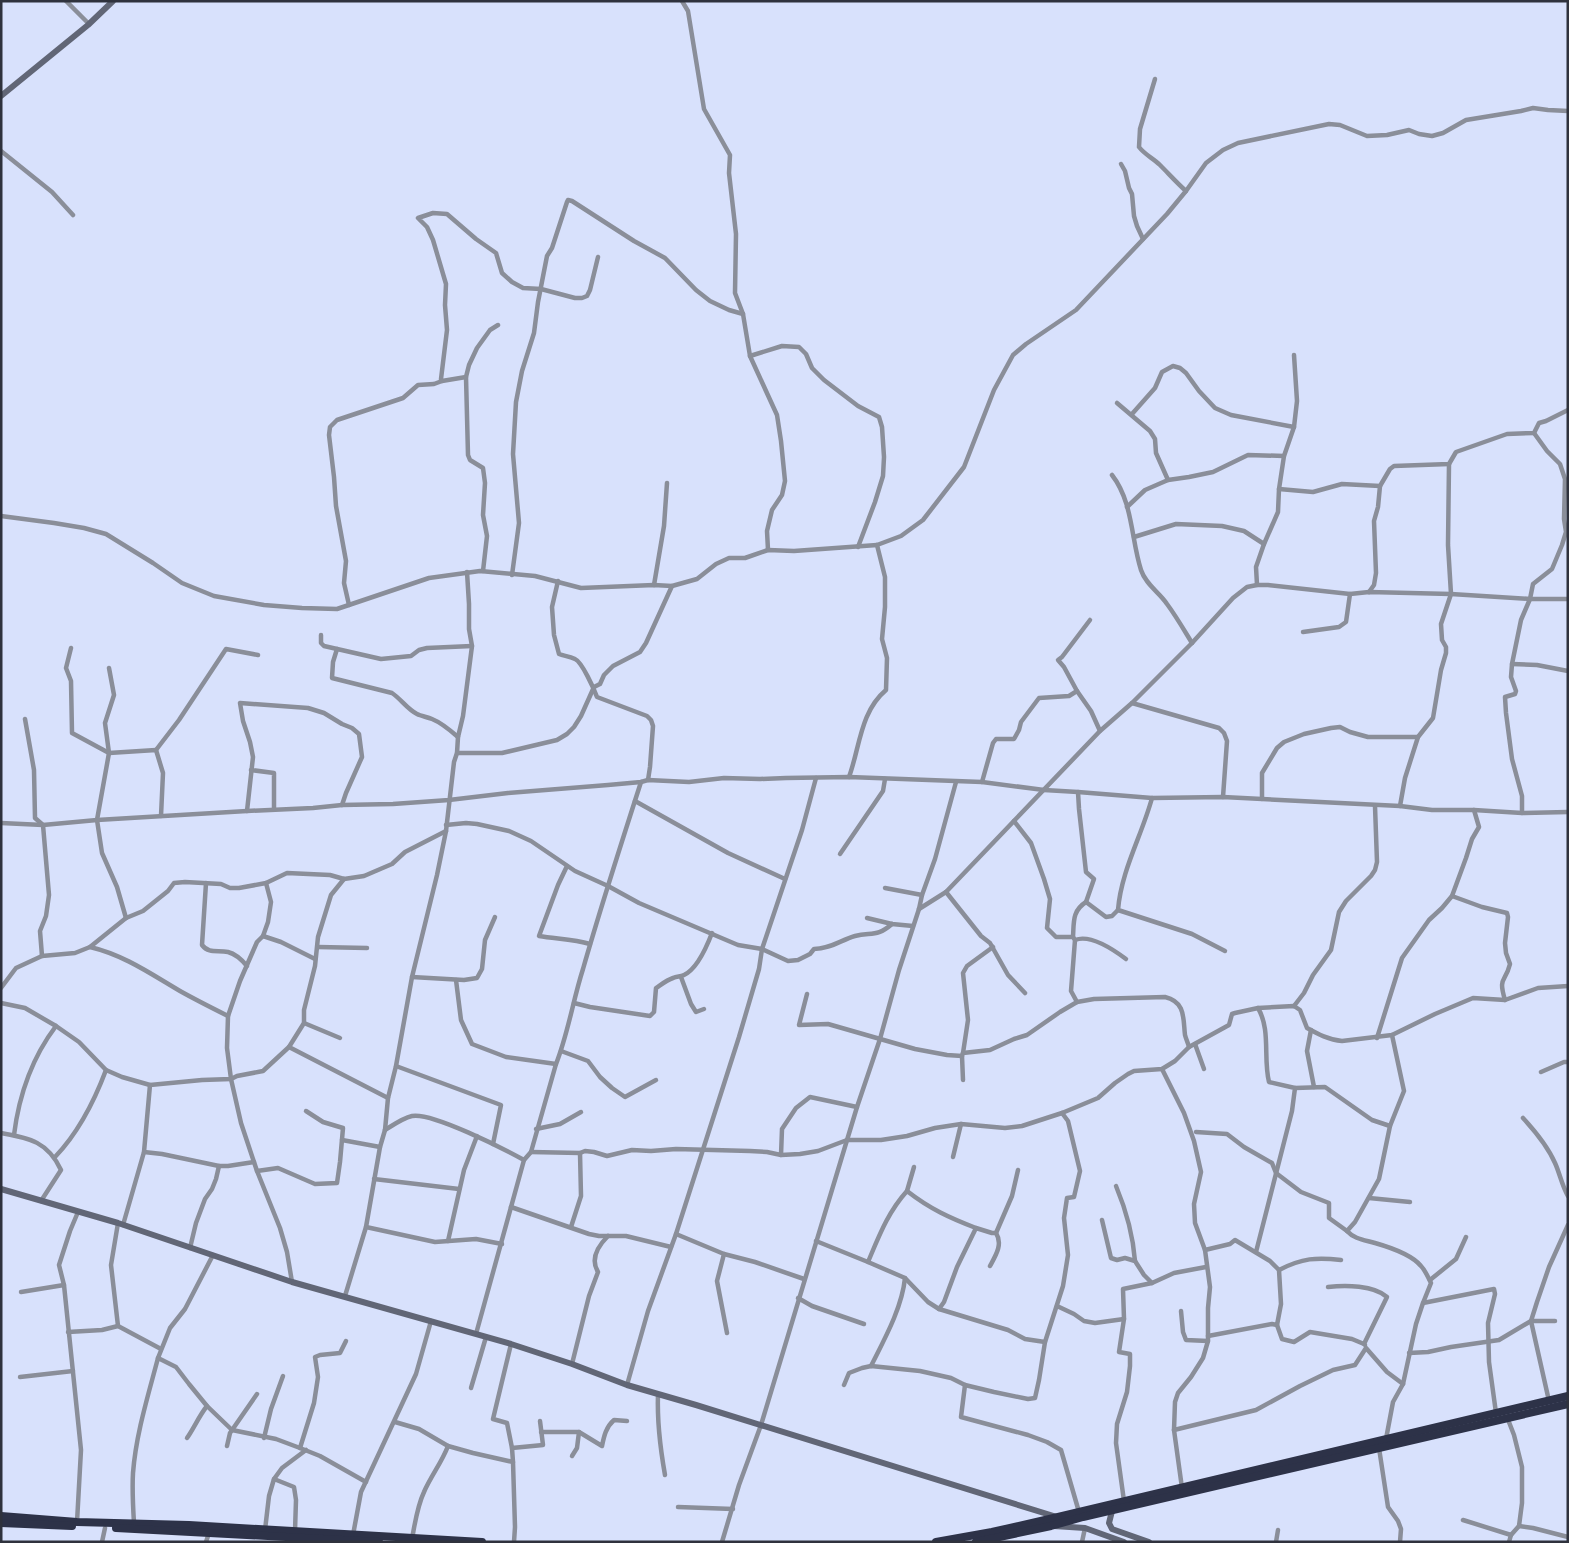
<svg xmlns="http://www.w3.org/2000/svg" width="1569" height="1543" font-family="Ubuntu,sans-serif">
	<rect width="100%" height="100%" fill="#d8e1fc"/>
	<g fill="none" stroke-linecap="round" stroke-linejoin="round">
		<g stroke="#8a8e99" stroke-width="4.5">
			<polyline points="66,1 89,24"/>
			<polyline points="682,1 688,11 704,109 730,155 729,173 736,234 735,293 743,314 750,356 777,415 781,441 785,481 782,495 772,510 767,531 768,550"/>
			<path d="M 1155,79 L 1140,129 L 1139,147 C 1145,155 1153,158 1160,165 C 1169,174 1177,183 1186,191"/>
			<polyline points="1,151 52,192 73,215"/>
			<polyline points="1121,164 1125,171 1129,188 1132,194 1134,216 1137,226 1143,239"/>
			<polyline points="750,356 782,346 799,347 806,354 812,368 824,380 858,406 879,417 882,427 884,457 883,476 875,502 858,547"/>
			<polyline points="466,377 442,381 441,379 447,330 445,305 446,284 433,240 427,227 418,218 433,213 447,214 476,239 496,253 502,273 512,282 523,288 541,289 575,298 582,298 587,296 590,290 598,257"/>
			<polyline points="1117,403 1150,431 1155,439 1156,453 1168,480"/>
			<polyline points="1132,414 1155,388 1162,372 1173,366 1180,368 1186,373 1199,391 1215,408 1231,415 1294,427"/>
			<path d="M 1112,475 C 1133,502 1131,539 1141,570 C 1146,585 1159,592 1167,604 C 1176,616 1184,630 1192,643"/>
			<polyline points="1279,489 1313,492 1342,484 1380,486 1390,469 1394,466 1449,464 1456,452 1507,434 1534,433 1539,423 1546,421 1568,410"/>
			<polyline points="1127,507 1145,490 1168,480 1189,477 1213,472 1248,455 1284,456"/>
			<polyline points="1,516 54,523 84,528 106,534 153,563 182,583 214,596 264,605 302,608 337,609 429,578 480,571 535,576 581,588 654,585 672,586 697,579 716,564 729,558 745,558 768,550 794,551 877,545 901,536 923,520 964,467 994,390 1013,355 1026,344 1076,310 1167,214 1186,191 1206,163 1223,150 1238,143 1329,124 1340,125 1367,136 1387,135 1409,130 1419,134 1432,136 1443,133 1466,120 1521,111 1533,108 1548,110 1568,111"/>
			<polyline points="1134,537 1176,524 1222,526 1244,531 1264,544"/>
			<polyline points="483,571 487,536 483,515 485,483 483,468 470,460 468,455 466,377 469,365 477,348 490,330 498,325"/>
			<polyline points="512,575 519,523 513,454 516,402 522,371 534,333 538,302 547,256 552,248 567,202 568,200 572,201 634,241 665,258 696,290 710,301 729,310 743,314"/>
			<path d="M 558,581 L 552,607 L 554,635 L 559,654 C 564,656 569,656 575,659 C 582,662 594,689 597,697 L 647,716 L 651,720 L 653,726 L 650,767 L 648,780"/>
			<polyline points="654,585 664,526 667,483"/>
			<polyline points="1257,585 1256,567 1264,544 1278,512 1279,489 1284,456 1294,427 1297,401 1294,355"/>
			<polyline points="1369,592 1374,585 1376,573 1374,521 1378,507 1380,486"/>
			<polyline points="349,605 344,583 346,561 336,506 334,477 329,435 330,427 337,420 403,398 418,385 434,384 442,381"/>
			<polyline points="1090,620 1062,657 1058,660 1064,667 1077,691 1091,711 1100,731"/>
			<polyline points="1303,632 1339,627 1346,622 1350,594"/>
			<polyline points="321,635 321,643 324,646 381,659 411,656 419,650 427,648 472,646"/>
			<polyline points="71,648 66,668 71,681 72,733 109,753 156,750 163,773 161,816"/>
			<path d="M 337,649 L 333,662 L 332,678 L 392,693 C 401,699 407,709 417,714 C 421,716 427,717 432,719 C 442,723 450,730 458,737"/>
			<polyline points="1512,664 1537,665 1568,671"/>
			<polyline points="109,668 114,695 105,723 109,753 97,820 102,853 117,887 126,918"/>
			<polyline points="1132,703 1219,728 1224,733 1227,741 1223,797"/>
			<polyline points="25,719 34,770 35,818 43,825 49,895 46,916 40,931 42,956"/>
			<polyline points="156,750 179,720 226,649 258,655"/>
			<polyline points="457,753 502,753 557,740 567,734 574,727 581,716 594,687 600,684 604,675 613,666 640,652 646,643 672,586"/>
			<polyline points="251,770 274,773 274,809"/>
			<path d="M 849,777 C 860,747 860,712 886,690 L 887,658 L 882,639 L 885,607 L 885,577 L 877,545"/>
			<polyline points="982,782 993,743 996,739 1014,739 1019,730 1021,722 1039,698 1069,696 1077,691"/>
			<polyline points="1078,792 1079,809 1086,872 1094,879 1086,902"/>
			<path d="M 1152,798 C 1142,835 1121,871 1118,910 L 1192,934 L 1225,951"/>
			<polyline points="1262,799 1262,773 1277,748 1284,742 1304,734 1331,728 1340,727 1350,732 1368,737 1418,737"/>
			<polyline points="635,801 728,853 785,879"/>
			<polyline points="1400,806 1405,778 1418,737 1433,718 1441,670 1446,653 1446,647 1442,640 1441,624 1451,594 1448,545 1449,464"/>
			<polyline points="247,811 253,757 250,742 243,721 240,703 308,708 324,713 342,724 352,728 359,734 362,757 346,793 342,805"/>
			<polyline points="1522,813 1522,796 1512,759 1506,713 1505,697 1515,694 1516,691 1511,677 1512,664 1521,620 1530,599 1533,584 1552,569 1562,545 1566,532 1564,519 1565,479 1560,464 1547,451 1534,433"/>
			<polyline points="1014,821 1031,843 1044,879 1050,899 1047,928 1056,937 1073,937 1075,940 1071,991 1077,1002"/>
			<polyline points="1,823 43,825 97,820 247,811 313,808 342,805 393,804 449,800 508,793 608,785 641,782 648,780 689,782 724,778 760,779 786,778 849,777 982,782 1044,790 1078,792 1152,798 1223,797 1400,806 1432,810 1474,810 1522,813 1568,812"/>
			<path d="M 446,825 L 466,823 L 477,824 L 509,831 L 531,841 L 575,871 L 608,886 L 639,903 L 738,945 L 762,949 L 788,961 L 798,960 L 810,954 L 814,949 C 830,949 841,940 855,936 C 872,932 877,937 892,924"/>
			<polyline points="840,854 883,791 885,779"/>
			<path d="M 567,866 L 558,885 L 539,936 C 556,939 573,939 590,944"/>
			<path d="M 206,883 L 202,945 C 209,954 217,950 228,952 C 236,954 242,960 247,966"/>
			<polyline points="266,883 271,902 268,922 263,936 257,942 240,981 228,1016 227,1048 231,1079 241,1123 257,1171 280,1228 287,1252 292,1282"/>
			<polyline points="885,888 922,895"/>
			<polyline points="946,892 981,936 990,943 1008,975 1025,993"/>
			<path d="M 1452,896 L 1482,907 L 1507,913 L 1508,917 L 1505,943 L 1506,953 L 1510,964 C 1505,984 1498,976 1505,1000"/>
			<polyline points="919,909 946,892 1100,731 1132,703 1192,643 1233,598 1247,587 1257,585 1268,585 1350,594 1369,592 1451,594 1530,599 1568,599"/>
			<polyline points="867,918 892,924 913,926"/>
			<polyline points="263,936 281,942 315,959"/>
			<path d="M 1073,937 C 1074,922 1072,911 1086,902 L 1106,917 L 1112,916 L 1118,910"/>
			<path d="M 1075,940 C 1090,934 1114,950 1126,959"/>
			<path d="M 90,947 C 124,955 151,974 180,991 C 196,1000 212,1008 228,1016"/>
			<polyline points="318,947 367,948"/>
			<polyline points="412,977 464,980 477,978 482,969 485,940 495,917"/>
			<polyline points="681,977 691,1004 696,1012 704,1009"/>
			<polyline points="456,980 461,1020 472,1044 506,1057 556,1064"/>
			<polyline points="1,988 16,968 42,956 75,953 90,947 126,918 143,911 168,891 174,883 185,882 221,884 230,888 239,888 266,883 287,873 330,875 344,879 364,876 392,864 405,852 446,831"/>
			<polyline points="1,1003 25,1008 56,1026 79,1042 106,1070 122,1077 150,1085 202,1080 231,1079 237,1076 263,1071 289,1047 304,1023 304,1010 315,966 318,937 331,895 344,879"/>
			<path d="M 574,1003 L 590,1007 L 650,1016 L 654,1012 L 656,988 C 662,984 667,980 673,978 C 677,976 680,977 684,975 C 697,969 707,946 712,933"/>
			<polyline points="1294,1006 1304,993 1313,975 1331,950 1339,912 1346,901 1371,876 1375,870 1377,862 1375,806"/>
			<path d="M 1258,1008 L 1294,1006 L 1300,1010 L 1307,1028 C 1318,1034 1329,1040 1342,1041 L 1392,1035 L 1435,1014 L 1473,998 L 1505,1000 L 1538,988 L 1568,986"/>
			<polyline points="304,1023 340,1038"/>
			<polyline points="1311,1030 1307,1051 1314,1087"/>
			<polyline points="1377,1038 1402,958 1429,920 1442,908 1452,896 1466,858 1472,839 1479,827 1474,810"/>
			<polyline points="1195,1044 1204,1069"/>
			<polyline points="289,1047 388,1098"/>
			<path d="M 1189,1047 L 1229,1025 L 1232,1014 L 1235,1013 L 1258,1008 C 1271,1030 1263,1058 1269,1082 L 1295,1088 L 1292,1111 L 1256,1252"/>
			<polyline points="561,1051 588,1061 600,1077 612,1088 625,1097 656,1080"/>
			<polyline points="963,1053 968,1020 963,973 967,966 993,947"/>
			<polyline points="962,1056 963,1080"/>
			<polyline points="396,1066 501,1105 493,1144"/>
			<polyline points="1162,1069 1184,1113 1194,1141 1201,1172 1194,1204 1195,1223 1205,1250 1210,1287 1208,1308 1208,1341 1203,1358 1191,1377 1178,1393 1175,1402 1174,1430 1182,1488"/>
			<polyline points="1541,1072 1564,1062 1568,1062"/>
			<polyline points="1295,1088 1325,1087 1372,1120 1390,1126"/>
			<path d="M 1523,1118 C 1535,1131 1548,1147 1555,1163 C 1560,1174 1562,1186 1568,1196"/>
			<polyline points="536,1129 560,1124 581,1112"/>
			<path d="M 385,1130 C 393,1125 403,1118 412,1116 C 432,1112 504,1149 524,1160"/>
			<polyline points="1196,1132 1227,1134 1244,1147 1272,1163 1276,1173 1301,1192 1329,1203 1329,1218 1347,1231"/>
			<path d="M 1,1133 C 30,1138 48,1142 61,1170 L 41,1201"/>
			<path d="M 14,1135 C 19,1095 31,1059 56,1026"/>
			<polyline points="342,1140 380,1147"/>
			<polyline points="144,1152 162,1154 219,1166 228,1166 254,1162"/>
			<path d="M 531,1152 L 580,1153 L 585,1151 L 594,1152 L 607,1156 L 632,1150 L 651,1151 L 676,1149 L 750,1151 L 767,1152 L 781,1155 L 800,1154 L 818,1151 L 847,1140 L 881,1140 L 907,1136 L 935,1128 L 961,1124 L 1005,1128 L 1022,1126 L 1062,1113 L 1098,1098 L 1115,1083 L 1128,1074 L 1134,1071 L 1162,1069 L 1175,1061 L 1189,1047 C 1188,1043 1186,1039 1185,1035 C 1183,1019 1186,1002 1165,997 L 1094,999 L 1077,1002 L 1060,1012 L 1027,1035 L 1014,1039 L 990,1050 L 963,1053 L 962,1056 L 947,1055 L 915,1049 L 828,1024 L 799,1025 L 807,994"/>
			<polyline points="781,1155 782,1129 796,1108 810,1097 857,1107"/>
			<path d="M 55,1157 C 79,1132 94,1102 106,1070"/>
			<polyline points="953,1157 961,1124"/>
			<polyline points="257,1171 278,1168 315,1184 337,1183 340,1162 343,1128 323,1122 306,1111"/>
			<polyline points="374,1179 459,1189"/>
			<path d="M 1116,1186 C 1126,1210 1133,1235 1135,1261"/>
			<polyline points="907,1191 914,1167"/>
			<polyline points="1369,1198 1410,1202"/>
			<polyline points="511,1207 589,1234 599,1236 626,1236 671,1247"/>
			<polyline points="1102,1220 1111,1258 1117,1260 1125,1258 1135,1261 1144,1275 1152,1283"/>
			<polyline points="123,1225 144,1152 150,1085"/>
			<polyline points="366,1227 435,1242 476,1239 502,1244"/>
			<polyline points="571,1227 581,1196 580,1153"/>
			<polyline points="996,1233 1012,1196 1018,1170"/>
			<polyline points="676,1234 724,1254 755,1262 804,1279"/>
			<polyline points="448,1241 464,1170 477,1136"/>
			<path d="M 816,1241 L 868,1262 L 905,1278 L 928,1302 L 939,1309 L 944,1302 L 957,1267 L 976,1228 L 992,1233 L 996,1233 C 1003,1244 996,1255 990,1266"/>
			<polyline points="190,1248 196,1223 205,1199 212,1189 216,1179 219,1166"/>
			<polyline points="1205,1250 1230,1244 1235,1240 1270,1261 1279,1270 1281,1304 1277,1325 1272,1324 1208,1336"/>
			<polyline points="724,1254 717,1281 727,1333"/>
			<path d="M 868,1262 C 879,1236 888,1212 907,1191 C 930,1209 950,1218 976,1228"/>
			<path d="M 1279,1270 C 1302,1258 1317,1257 1341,1260"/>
			<polyline points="1430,1280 1456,1259 1466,1237"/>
			<path d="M 1328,1287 C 1345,1285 1374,1285 1387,1297 L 1364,1344"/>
			<polyline points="21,1292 64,1285"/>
			<polyline points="345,1296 366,1227 380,1147 385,1130 388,1098 396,1066 412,977 437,875 446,831 454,762 457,753 458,737 463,716 472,646 469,629 469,604 467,572"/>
			<polyline points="798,1298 812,1306 864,1324"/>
			<polyline points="1423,1303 1494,1289 1495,1294 1488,1323 1489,1362 1496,1413"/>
			<polyline points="1057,1306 1074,1314 1084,1321 1095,1323 1124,1319"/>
			<polyline points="939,1309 1008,1330 1025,1339 1045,1342"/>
			<polyline points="1181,1311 1183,1332 1186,1340 1208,1341"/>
			<polyline points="1277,1325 1282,1339 1294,1342 1310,1332 1352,1339 1364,1344 1365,1345"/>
			<polyline points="118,1326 111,1265 118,1223"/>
			<polyline points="68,1332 102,1330 118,1326 161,1349"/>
			<path d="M 476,1334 L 524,1160 L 531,1152 L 556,1064 C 568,1034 573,1000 583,969 C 601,906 621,844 641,782"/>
			<polyline points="511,1344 493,1419 507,1423 512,1448 513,1462"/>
			<polyline points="1409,1353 1428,1352 1451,1347 1499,1340 1531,1321 1555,1321"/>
			<polyline points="158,1358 170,1328 185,1309 213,1255"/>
			<path d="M 572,1364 L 589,1296 L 598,1272 C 590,1259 598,1246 608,1236"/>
			<path d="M 871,1366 C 884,1340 902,1308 905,1278"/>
			<polyline points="20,1377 73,1371"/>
			<polyline points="627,1385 648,1311 676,1234 739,1037 759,969 762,949 802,830 816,778"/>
			<polyline points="844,1385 849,1373 862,1368 871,1366 920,1371 951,1378 965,1385 994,1392 1028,1399 1035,1398 1039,1380 1045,1342 1063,1286 1068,1255 1064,1218 1067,1198 1074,1197 1080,1171 1068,1121 1062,1113"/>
			<polyline points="965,1385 961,1417 1028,1435 1047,1442 1061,1450 1079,1512"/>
			<polyline points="471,1388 486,1337"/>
			<path d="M 658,1394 C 657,1422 660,1447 665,1475"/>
			<polyline points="1549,1401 1531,1321 1537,1302 1549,1267 1568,1225"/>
			<polyline points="1507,1417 1514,1435 1522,1467 1522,1503 1519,1526 1511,1535 1509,1542"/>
			<path d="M 395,1422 L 419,1429 L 448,1446 C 442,1462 431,1476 424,1492 C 417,1507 415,1523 412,1539"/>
			<polyline points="1174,1430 1256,1410 1300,1386 1333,1370 1355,1365 1366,1348 1387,1372 1403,1384"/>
			<path d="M 541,1432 L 579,1432 L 602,1446 C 604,1436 606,1427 614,1420 L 627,1421"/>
			<path d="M 187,1438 C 194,1428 199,1416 207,1406"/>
			<polyline points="264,1438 271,1409 283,1376"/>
			<path d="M 1386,1439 L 1393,1402 L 1403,1384 L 1416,1324 L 1423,1303 L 1431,1283 C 1428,1277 1425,1270 1421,1266 C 1412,1255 1389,1247 1375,1243 C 1365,1240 1354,1239 1347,1231 L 1355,1222 L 1379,1179 L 1390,1126 L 1404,1091 L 1392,1035"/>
			<polyline points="227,1446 230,1433 257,1394"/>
			<polyline points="448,1446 473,1453 513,1462 515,1527 514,1542"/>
			<polyline points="300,1448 314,1403 318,1377 315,1357 320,1355 340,1353 346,1341"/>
			<polyline points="512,1448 543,1445 540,1421"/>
			<polyline points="1379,1448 1388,1507 1398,1521 1401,1529 1400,1542"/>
			<polyline points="572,1456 577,1448 579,1432"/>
			<polyline points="274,1479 282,1468 306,1450"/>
			<polyline points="1124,1501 1116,1443 1117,1424 1127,1392 1130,1366 1130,1354 1119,1352 1124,1319 1123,1289 1152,1283 1174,1273 1206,1267"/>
			<polyline points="678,1507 733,1509"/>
			<polyline points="1463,1520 1511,1535"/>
			<polyline points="77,1522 81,1450 64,1285 59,1265 70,1231 78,1212"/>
			<path d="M 134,1523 C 133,1507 132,1490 133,1473 C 136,1434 148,1396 158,1358 L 176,1367 L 189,1384 L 207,1406 L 232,1430 L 276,1439 L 300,1448 L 320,1456 L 366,1482"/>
			<polyline points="1519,1526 1533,1528 1568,1537"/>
			<polyline points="265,1530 269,1496 274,1479 294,1487 296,1500 295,1531"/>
			<polyline points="353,1535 361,1492 416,1374 431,1321"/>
			<polyline points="102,1542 105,1528"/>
			<polyline points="206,1542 209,1533"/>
			<polyline points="722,1542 739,1485 761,1425 857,1107 880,1039 899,970 919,909 922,895 935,859 956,782"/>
			<polyline points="1082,1542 1085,1528"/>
			<polyline points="1276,1542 1278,1530"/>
		</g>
		<g stroke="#616676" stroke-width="6">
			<polyline points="1,96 88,25 113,1"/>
			<polyline points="1,1189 118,1223 292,1282 511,1344 572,1364 627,1385 696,1405 1057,1517"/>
			<polyline points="1112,1511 1109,1523 1112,1529 1149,1542"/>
			<polyline points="1054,1526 1085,1528 1124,1542"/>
		</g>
		<g stroke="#2d3248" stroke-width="8">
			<polyline points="1,1516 77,1522 189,1525 482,1542"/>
			<polyline points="1,1523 72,1526"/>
			<polyline points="116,1528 379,1542"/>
			<polyline points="936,1542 992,1532 1058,1517 1568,1396"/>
			<polyline points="976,1542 1051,1526 1083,1517 1568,1404"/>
		</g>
	</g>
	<rect width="1569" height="1543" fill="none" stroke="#2f323d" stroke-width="5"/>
</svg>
